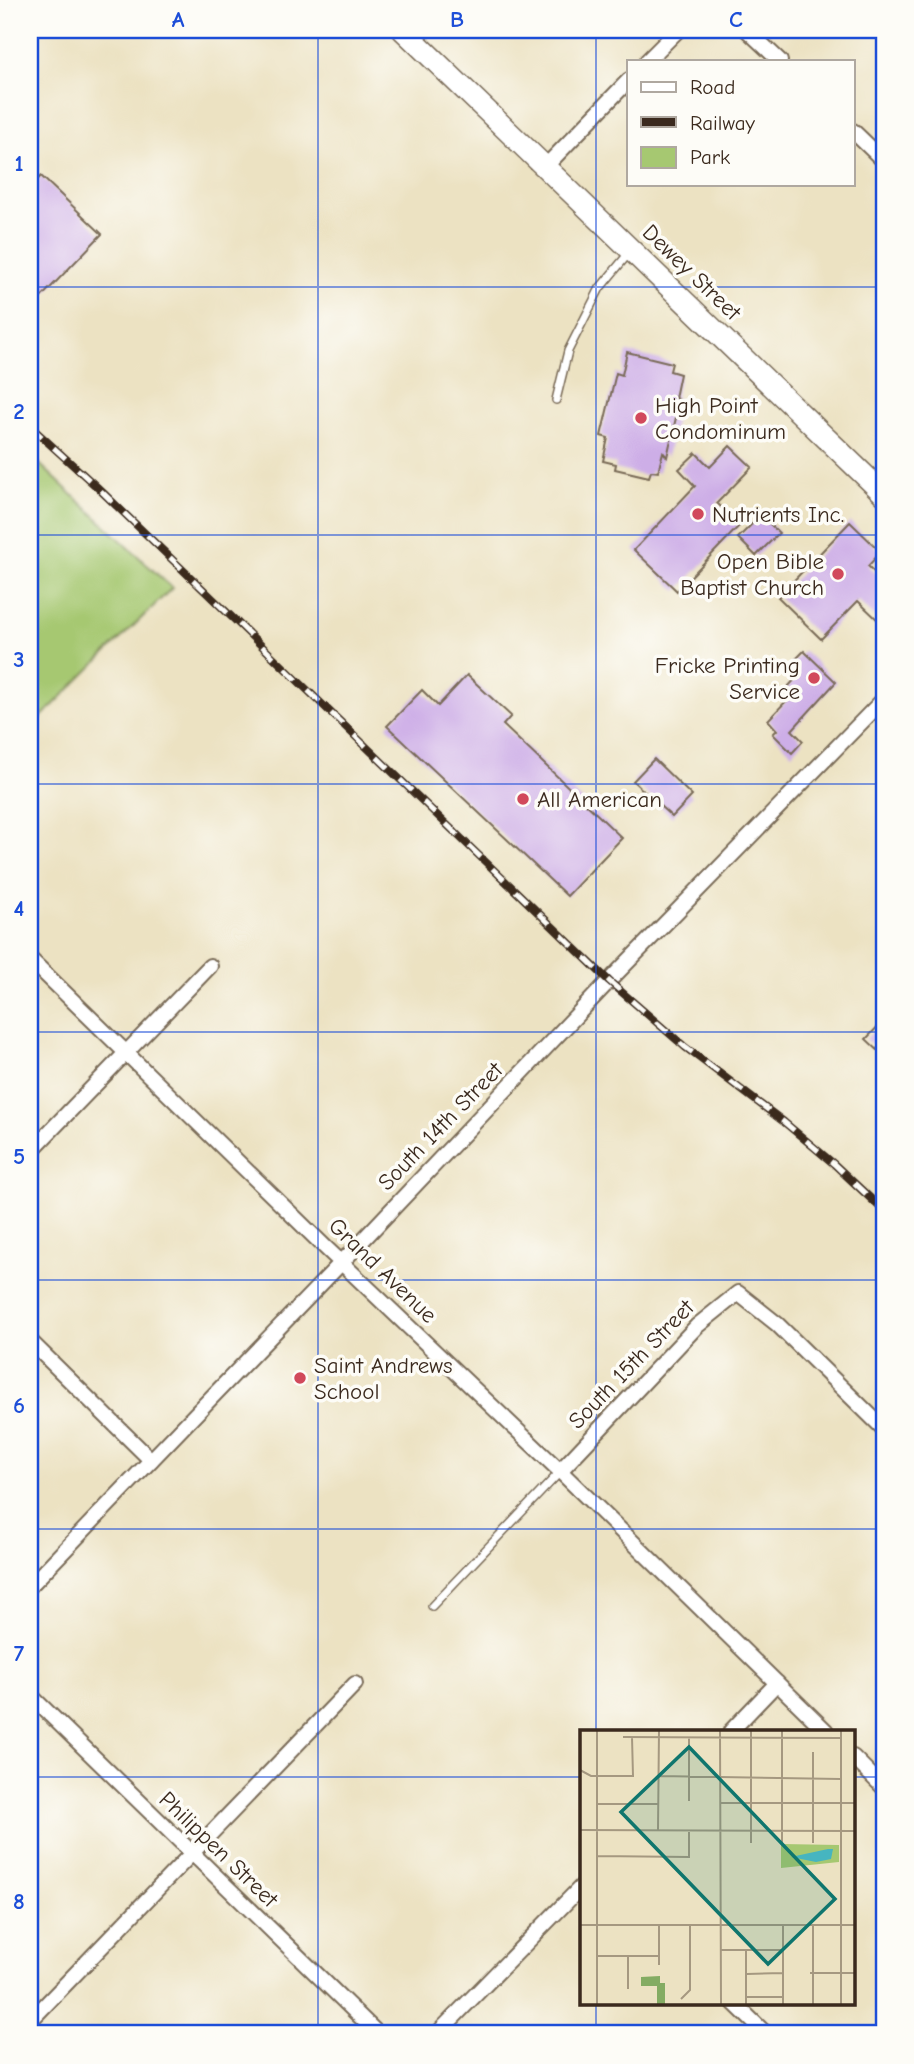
<svg xmlns="http://www.w3.org/2000/svg" width="914" height="2064" font-family="'Comic Neue',sans-serif">
	<rect width="100%" height="100%" fill="#fdfcf7"/>
	<filter id="ink" filterUnits="userSpaceOnUse"><feTurbulence type="fractalNoise" baseFrequency=".0143" numOctaves="2"/><feDisplacementMap in="SourceGraphic" scale="14" xChannelSelector="R" yChannelSelector="G"/><feConvolveMatrix kernelMatrix="1 2 1 2 8 2 1 2 1" color-interpolation-filters="sRGB"/></filter>
	<filter id="wash" filterUnits="userSpaceOnUse"><feTurbulence type="fractalNoise" baseFrequency=".00686" numOctaves="4" result="noise"/><feDisplacementMap in="SourceGraphic" scale="28" xChannelSelector="R" yChannelSelector="G"/><feGaussianBlur stdDeviation="1.57" result="paint"/><feColorMatrix in="noise" values="0 0 0 0 0 0 0 0 0 0 0 0 0 0 0 0 0 1.4 0 .05"/><feComposite in="paint" operator="in"/></filter>
	<g filter="url(#wash)">
		<rect width="100%" height="100%" fill="#ece2c2"/>
		<polygon fill="#a6c871" stroke="#707948" stroke-width="2" points="30,455 172,588 30,728"/>
		<g id="blocks">
			<g fill="#cdaee7">
				<polygon points="41,176 102,234 30,309 30,188"/>
				<polygon points="627,352 672,363 670,371 680,374 675,398 680,400 667,457 663,452 658,472 651,471 649,477 615,469 616,464 603,461 608,438 601,436 616,373 622,375"/>
				<polygon points="730,446 752,467 717,503 740,525 677,591 634,550 695,486 679,469 696,453 710,467"/>
				<polygon points="761,515 779,533 756,556 738,538"/>
				<polygon points="850,522 881,552 868,566 884,582 884,626 858,601 821,639 778,597"/>
				<polygon points="804,651 836,682 792,730 803,741 792,753 773,734 777,730 768,720 792,695 786,689 799,675 789,666"/>
				<polygon points="467,675 511,716 503,725 622,838 567,896 387,726 422,690 438,706"/>
				<polygon points="654,759 692,796 672,817 633,781"/>
				<polygon points="884,1020 884,1056 866,1039"/>
			</g>
		</g>
	</g>
	<g filter="url(#ink)">
		<use href="#blocks" fill-opacity="0" stroke="#796a57" stroke-width="2"/>
		<g fill="none" stroke-linecap="round" stroke-linejoin="round">
			<defs>
				<g id="lane">
					<polyline points="556,400 568,351 600,288 629,253"/>
					<polyline points="432,1606 560,1472"/>
				</g>
				<g id="street">
					<polyline points="747,30 780,61"/>
					<polyline points="647,61 678,30"/>
					<polyline points="853,131 884,161"/>
					<polyline points="545,167 629,80"/>
					<polyline points="30,959 326,1248 560,1471 826,1731"/>
					<polyline points="30,1152 210,966"/>
					<polyline points="30,1341 151,1460"/>
					<polyline points="560,1471 697,1326 738,1293 777,1324 884,1429"/>
					<polyline points="30,1586 342,1262 609,981 884,699"/>
					<polyline points="30,1695 378,2034"/>
					<polyline points="731,1731 777,1683"/>
					<polyline points="853,1757 884,1788"/>
					<polyline points="734,2003 766,2034"/>
					<polyline points="30,2021 355,1684"/>
					<polyline points="437,2034 582,1886"/>
				</g>
				<polyline id="secondary" points="403,30 884,494"/>
			</defs>
			<use href="#lane" stroke="#796a57" stroke-width="10"/>
			<use href="#street" stroke="#796a57" stroke-width="18"/>
			<use href="#secondary" stroke="#796a57" stroke-width="24"/>
			<use href="#lane" stroke="#fff" stroke-width="7"/>
			<use href="#street" stroke="#fff" stroke-width="14"/>
			<use href="#secondary" stroke="#fff" stroke-width="21"/>
			<defs>
				<polyline id="rail" points="30,426 97,487 609,981 685,1047 784,1122 834,1164 884,1211"/>
			</defs>
			<use href="#rail" stroke="#3b2a1e" stroke-width="8"/>
			<use href="#rail" stroke="#fdfcf7" stroke-width="5" stroke-dasharray="16" stroke-linecap="butt"/>
		</g>
	</g>
	<path fill="none" stroke="#1d4ed8" stroke-width="2" stroke-opacity="0.55" d="M 318,30 L 318,2034M 596,30 L 596,1731M 30,287 L 884,287M 30,535 L 884,535M 30,784 L 884,784M 30,1032 L 884,1032M 30,1280 L 884,1280M 30,1529 L 884,1529M 30,1777 L 582,1777M 853,1777 L 884,1777M 596,2003 L 596,2034"/>
	<g fill="#d1495b" stroke="#fdfcf7" stroke-width="2.5">
		<circle cx="641" cy="418" r="7"/>
		<circle cx="698" cy="514" r="7"/>
		<circle cx="838" cy="574" r="7"/>
		<circle cx="814" cy="678" r="7"/>
		<circle cx="523" cy="799" r="7"/>
		<circle cx="300" cy="1378" r="7"/>
	</g>
	<g text-anchor="middle" stroke-width="7" stroke-linejoin="round" paint-order="stroke">
		<g font-size="23" fill="#3b2a1e" stroke="#fdfcf7">
			<text transform="translate(692 272) rotate(44)" y="8">Dewey Street</text>
			<text transform="translate(440 1126) rotate(-46)" y="8">South 14th Street</text>
			<text transform="translate(383 1270) rotate(44)" y="8">Grand Avenue</text>
			<text transform="translate(631 1364) rotate(-46)" y="8">South 15th Street</text>
			<text transform="translate(219 1849) rotate(44)" y="8">Philippen Street</text>
		</g>
		<g font-size="23" fill="#3b2a1e" stroke="#fdfcf7" text-anchor="start">
			<text x="655" y="413">High Point<tspan x="655" dy="26">Condominum</tspan></text>
			<text x="712" y="522">Nutrients Inc.</text>
			<text x="824" y="569" text-anchor="end">Open Bible<tspan x="824" dy="26">Baptist Church</tspan></text>
			<text x="800" y="673" text-anchor="end">Fricke Printing<tspan x="800" dy="26">Service</tspan></text>
			<text x="537" y="807">All American</text>
			<text x="314" y="1373">Saint Andrews<tspan x="314" dy="26">School</tspan></text>
		</g>
	</g>
	<g transform="translate(580 1730)">
		<rect width="275" height="275" fill="#ece2c2"/>
		<path d="M 201,114 L 259,115 L 259,132 L 201,138 Z" fill="#a6c871"/>
		<path d="M 80,246 L 80,253 L 85,253 L 85,274 L 77,274 L 77,256 L 61,256 L 61,247 Z" fill="#84ac63"/>
		<path d="M 248,119 L 253,119 L 251,129 L 236,132 L 211,127 Z" fill="#46b5c0"/>
		<path fill="none" stroke="#a59880" stroke-width="2" d="M 17,0 L 17,274M 140,0 L 141,274M 202,0 L 202,113M 261,0 L 261,274M 43,7 L 261,8M 109,7 L 109,71M 233,22 L 233,113M 0,40 L 11,46 L 53,46 L 52,7M 79,46 L 261,49M 140,73 L 275,73M 18,74 L 78,74M 0,100 L 275,101M 78,100 L 79,0M 171,113 L 171,0M 17,126 L 109,127 L 109,102M 0,195 L 275,195M 141,220 L 203,220M 166,220 L 166,274M 18,226 L 79,226M 48,226 L 48,259M 79,235 L 79,195M 230,243 L 275,243M 167,244 L 203,243M 167,267 L 203,267M 101,269 L 110,260 L 110,196M 203,274 L 203,196M 233,274 L 233,196"/>
		<path fill="#0f766e" fill-opacity="0.15" stroke="#0f766e" stroke-width="3.5" d="M 109,17 L 255,169 L 188,234 L 41,82 Z"/>
		<rect width="275" height="275" fill="none" stroke="#3b2a1e" stroke-width="3.5"/>
	</g>
	<rect width="914" height="2064" fill="none" stroke="#fdfcf7" stroke-width="77"/>
	<rect x="627" y="60" width="228" height="126" fill="#fdfcf7" stroke="#afa8a0" stroke-width="2"/>
	<rect x="641" y="82" width="35" height="10" fill="#ffffff" stroke="#afa8a0" stroke-width="2"/>
	<text x="690" y="94" font-size="21" fill="#3b2a1e">Road</text>
	<rect x="641" y="117" width="35" height="10" fill="#3b2a1e" stroke="#afa8a0" stroke-width="2"/>
	<text x="690" y="130" font-size="21" fill="#3b2a1e">Railway</text>
	<rect x="641" y="147" width="35" height="21" fill="#a6c871" stroke="#afa8a0" stroke-width="2"/>
	<text x="690" y="164" font-size="21" fill="#3b2a1e">Park</text>
	<rect x="38" y="38" width="838" height="1987" fill="none" stroke="#1d4ed8" stroke-width="2.5"/>
	<g font-size="23" text-anchor="middle" font-weight="bold" fill="#1d4ed8">
		<text x="178" y="27">A</text>
		<text x="457" y="27">B</text>
		<text x="736" y="27">C</text>
		<text x="19" y="171">1</text>
		<text x="19" y="419">2</text>
		<text x="19" y="667">3</text>
		<text x="19" y="916">4</text>
		<text x="19" y="1164">5</text>
		<text x="19" y="1413">6</text>
		<text x="19" y="1661">7</text>
		<text x="19" y="1909">8</text>
	</g>
</svg>
